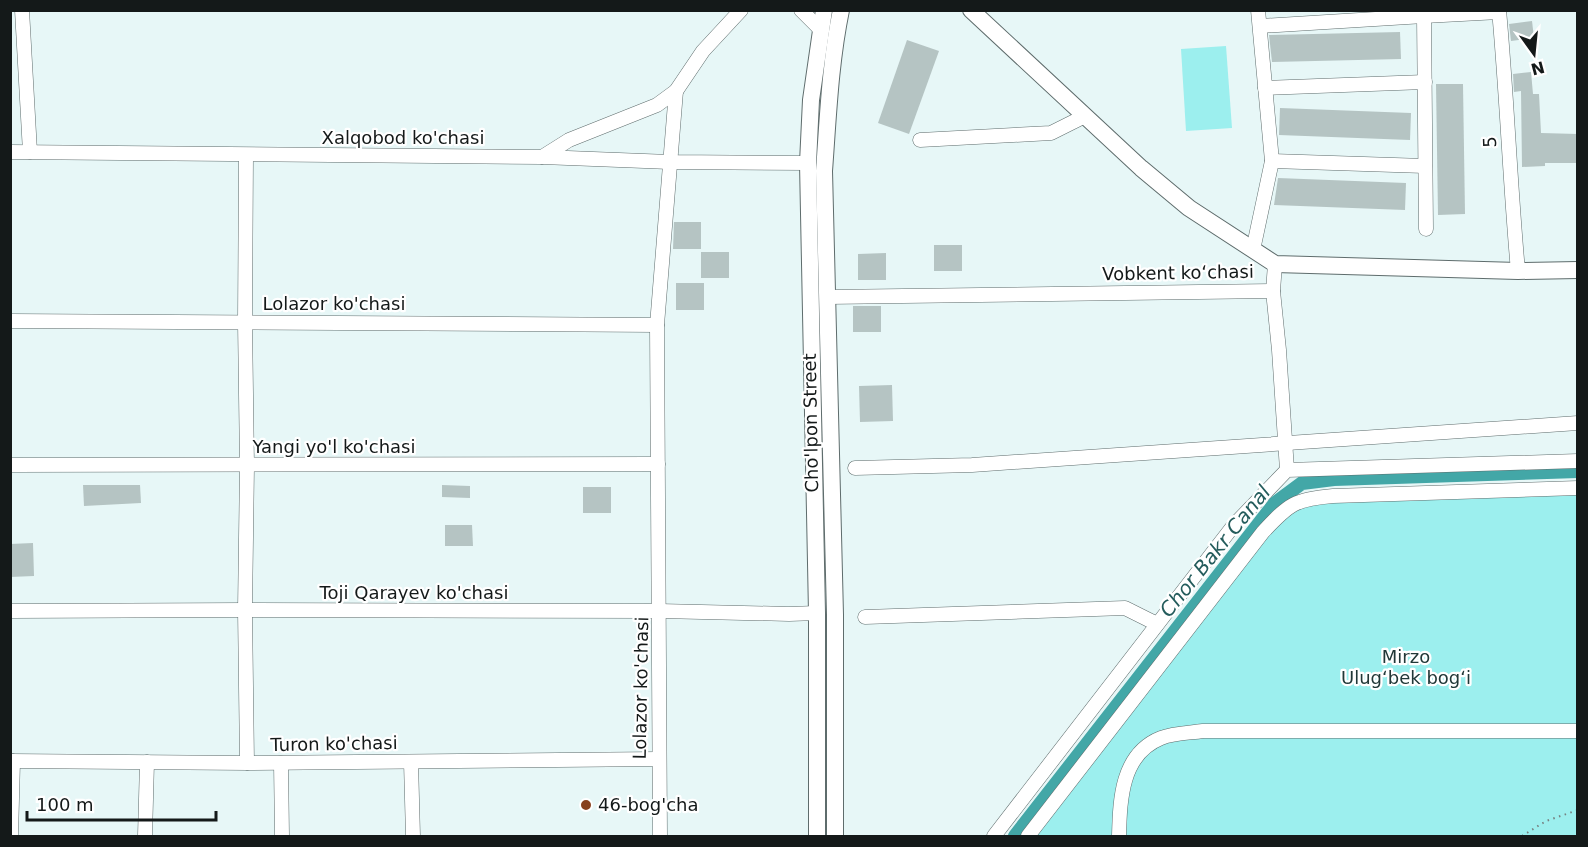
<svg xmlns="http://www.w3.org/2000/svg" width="1588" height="847" font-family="'DejaVu Sans',sans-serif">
	<rect width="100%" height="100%" fill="#e7f7f7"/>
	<g fill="#9cefee">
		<polygon points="1226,46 1232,128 1186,131 1181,49"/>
		<polygon points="1577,490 1577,836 1034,836 1283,516 1303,503"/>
	</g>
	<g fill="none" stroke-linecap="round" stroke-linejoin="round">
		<polyline stroke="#43a7a7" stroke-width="14" points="1015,836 1275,503 1302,483 1334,479 1578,471"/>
	</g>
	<g fill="#b5c4c3">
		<polygon points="1532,21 1534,38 1511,41 1509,24"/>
		<polygon points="1400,32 1401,59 1272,62 1269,35"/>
		<polygon points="907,40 939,51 909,134 878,123"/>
		<polygon points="1531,72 1533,94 1539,94 1541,133 1578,134 1578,163 1545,163 1545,166 1522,167 1521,91 1514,92 1513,74"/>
		<polygon points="1436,84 1463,84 1465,214 1438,215"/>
		<polygon points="1280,108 1411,113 1410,140 1279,135"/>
		<polygon points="1278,178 1406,183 1405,210 1274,205"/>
		<polygon points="674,222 701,222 701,249 673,249"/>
		<rect x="934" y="245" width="28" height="26"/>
		<rect x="701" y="252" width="28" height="26"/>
		<polygon points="886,253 886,280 858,280 858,254"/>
		<rect x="676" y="283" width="28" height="27"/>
		<rect x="853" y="306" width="28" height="26"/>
		<polygon points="892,385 893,421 860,422 859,386"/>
		<polygon points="83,485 140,485 141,503 84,506"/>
		<polygon points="442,485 470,486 470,498 442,497"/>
		<rect x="583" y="487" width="28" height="26"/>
		<polygon points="445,525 472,525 473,546 445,546"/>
		<polygon points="33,543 34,576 10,577 10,544"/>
	</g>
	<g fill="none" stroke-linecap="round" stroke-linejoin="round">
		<defs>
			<g id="minor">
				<polyline points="22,10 30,152"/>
				<polyline points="801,10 821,30"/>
				<path d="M 1499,10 C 1507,97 1510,184 1518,271"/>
				<polyline points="1424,16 1499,12"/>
				<polyline points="1260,26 1424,16 1426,229"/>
				<polyline points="1265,88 1425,82"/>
				<polyline points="920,140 1051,133 1085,116"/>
				<polyline points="10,152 542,157 569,140 657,105 676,91 703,51 741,10"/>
				<polyline points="246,155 245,322 247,466 245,610 247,763"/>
				<polyline points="542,157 670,162 808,163"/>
				<polyline points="1272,161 1425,166"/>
				<polyline points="1253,250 1272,161 1258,10"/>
				<polyline points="1275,264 1273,291 1279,350 1287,470"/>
				<polyline points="827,297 1273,291"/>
				<polyline points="10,321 657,325"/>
				<polyline points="10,465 658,464"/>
				<polyline points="855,468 972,465 1578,423"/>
				<polyline points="10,611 245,610 660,611 789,614 817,613"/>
				<polyline points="865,617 1125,608 1157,624"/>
				<polyline points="10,761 247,763 658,759"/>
				<polyline points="411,762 413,836"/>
				<polyline points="281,763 282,836"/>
				<polyline points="11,836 13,761"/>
				<polyline points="145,836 147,762"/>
				<polyline points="660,836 657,325 676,91"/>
				<polyline points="994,836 1234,525 1287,470 1578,461"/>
				<path d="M 1028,836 L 1263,532 C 1289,504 1295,499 1333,496 L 1578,488"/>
				<path d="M 1119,836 C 1120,800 1121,754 1161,738 C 1174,733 1189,733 1203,731 L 1578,731"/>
			</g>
			<g id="major">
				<polyline points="971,10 1141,168 1189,208 1275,264 1518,271 1578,270"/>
				<polyline points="817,836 817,613 808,163 811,100 824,10"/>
				<path d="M 835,836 L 835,615 L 824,171 C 828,118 830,63 841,10"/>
			</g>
		</defs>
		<use href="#minor" stroke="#5e6c6c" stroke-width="15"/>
		<use href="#major" stroke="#5e6c6c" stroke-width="18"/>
		<polyline stroke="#778181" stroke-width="2" stroke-dasharray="1.5 4.5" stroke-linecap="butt" points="1522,836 1546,821 1578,810"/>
		<use href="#minor" stroke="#fff" stroke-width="14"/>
		<use href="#major" stroke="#fff" stroke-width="16"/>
	</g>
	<circle fill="#87411d" stroke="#fff" stroke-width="2" cx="586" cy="805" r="6"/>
	<g text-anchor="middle" stroke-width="4.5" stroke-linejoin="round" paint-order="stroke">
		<g font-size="18" fill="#141919" stroke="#fff">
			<text x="403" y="144">Xalqobod ko'chasi</text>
			<text transform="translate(1490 142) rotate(-92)" y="6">5</text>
			<text transform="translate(1178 273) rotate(-1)" y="6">Vobkent koʻchasi</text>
			<text x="334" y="310">Lolazor ko'chasi</text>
			<text transform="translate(811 423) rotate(-91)" y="6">Cho'lpon Street</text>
			<text x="334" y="453">Yangi yo'l ko'chasi</text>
			<text x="414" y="599">Toji Qarayev ko'chasi</text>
			<text transform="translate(641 688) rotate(-89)" y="6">Lolazor ko'chasi</text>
			<text transform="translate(334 744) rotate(-1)" y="6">Turon ko'chasi</text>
		</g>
		<g font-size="18" fill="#213838" stroke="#fff">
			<text x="1406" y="663">Mirzo<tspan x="1406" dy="21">Ulugʻbek bogʻi</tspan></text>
		</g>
		<g font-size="18" fill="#141919" stroke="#fff" text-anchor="start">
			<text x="598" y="811">46-bog'cha</text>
		</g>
		<g font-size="20" font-style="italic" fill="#245c5c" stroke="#fff">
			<text transform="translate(1215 551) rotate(-51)" y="7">Chor Bakr Canal</text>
		</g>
	</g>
	<rect width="1588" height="847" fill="none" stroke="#141919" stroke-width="24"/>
	<g transform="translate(1534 54) rotate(165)" stroke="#ffffff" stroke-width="4.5" paint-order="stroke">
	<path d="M0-4.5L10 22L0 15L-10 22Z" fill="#141919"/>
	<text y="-9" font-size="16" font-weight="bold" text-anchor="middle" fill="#141919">N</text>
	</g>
	<path d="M27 811v9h189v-9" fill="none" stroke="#141919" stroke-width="3"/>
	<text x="36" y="811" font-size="18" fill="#141919" stroke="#ffffff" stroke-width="4.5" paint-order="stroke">100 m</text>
</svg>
